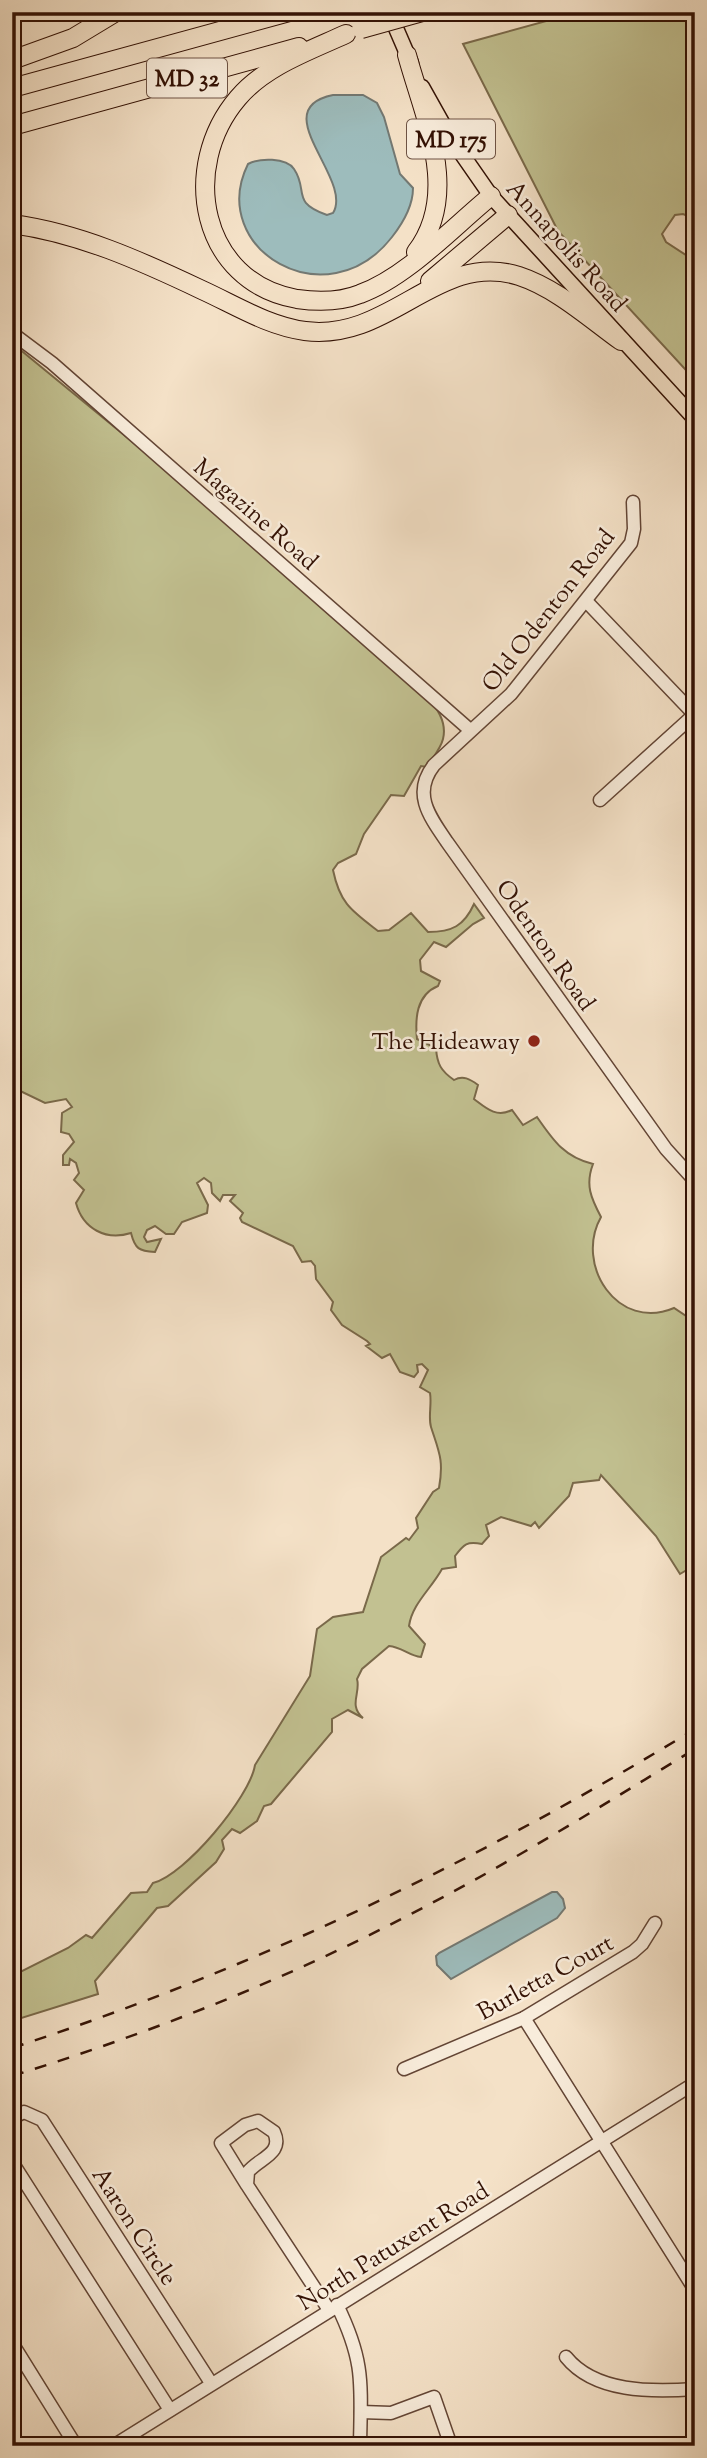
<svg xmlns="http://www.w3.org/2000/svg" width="707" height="2458" font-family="'Sorts Mill Goudy',serif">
	<rect width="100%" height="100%" fill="#f4e1c7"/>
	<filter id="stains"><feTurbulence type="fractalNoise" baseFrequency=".00286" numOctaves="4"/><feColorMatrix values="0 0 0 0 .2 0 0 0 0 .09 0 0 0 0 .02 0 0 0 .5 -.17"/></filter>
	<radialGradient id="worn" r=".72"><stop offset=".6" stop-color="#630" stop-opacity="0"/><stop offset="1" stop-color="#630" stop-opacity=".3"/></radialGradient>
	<g fill="#c2c191" stroke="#7a694a" stroke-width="2">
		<polygon points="579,12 695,12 695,219 683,214 675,215 662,234 666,242 695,261 695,380 558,231 463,44"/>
		<path d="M 12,343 L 140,448 L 386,664 C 407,679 451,707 443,739 C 441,748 432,759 427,767 L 421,766 L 404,796 L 391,795 L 364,834 L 356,854 L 338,863 L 333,870 C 340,904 352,911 378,931 L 389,930 L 411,913 L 428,932 C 452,932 464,926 474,904 L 484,918 L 473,924 L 446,947 L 434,942 L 420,960 L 421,971 L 440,981 L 438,986 C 416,995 415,1019 417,1039 L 436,1048 C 437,1064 441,1071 454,1080 C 463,1075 470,1079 478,1085 L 474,1099 C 486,1108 496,1118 512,1110 L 523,1125 L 537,1117 C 553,1140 564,1157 593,1164 C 585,1185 591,1198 601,1217 C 574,1265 618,1332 674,1308 L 695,1322 L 695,1565 L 680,1574 L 656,1536 L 601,1475 L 599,1480 L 573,1483 L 569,1496 L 539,1528 L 535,1522 L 531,1526 L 501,1517 L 486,1525 L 489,1536 L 482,1544 C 467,1541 464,1544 455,1556 L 456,1567 L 442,1569 C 431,1589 412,1604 409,1626 L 425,1644 L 421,1657 C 409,1656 402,1647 389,1646 L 362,1669 L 357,1679 C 361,1693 348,1705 363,1718 L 348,1710 L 332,1719 L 332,1732 L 271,1804 L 264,1806 L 257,1821 L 240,1833 L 232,1829 L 222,1840 L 224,1849 L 216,1862 L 168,1906 L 157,1908 L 95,1981 L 98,1994 L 12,2021 L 12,1976 L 68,1948 L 86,1935 L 92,1938 L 131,1893 L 147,1892 L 153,1883 C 185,1875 250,1797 255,1765 L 310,1676 L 317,1629 L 333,1617 L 363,1612 L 381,1557 L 406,1538 L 409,1540 L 418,1528 L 416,1518 L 433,1492 L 439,1488 C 444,1460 439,1452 431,1427 C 428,1417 432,1404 430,1393 L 420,1387 L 428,1370 L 422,1364 L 417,1365 L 418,1372 L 414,1377 L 400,1372 L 390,1354 L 382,1358 L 366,1346 L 370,1344 L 367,1341 L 342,1325 L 331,1310 L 333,1302 L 316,1279 L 315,1266 L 311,1261 L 302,1262 L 293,1246 L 242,1222 L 240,1218 L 243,1213 L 230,1201 L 235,1195 L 223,1195 L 220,1201 L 212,1193 L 211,1183 L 204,1178 L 197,1183 L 208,1205 L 207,1213 L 182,1222 L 174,1234 L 166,1234 L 155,1226 L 147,1230 L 144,1237 L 147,1242 L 161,1239 L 155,1252 C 139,1251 135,1249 131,1233 C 106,1241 83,1229 76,1203 L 84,1190 L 74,1180 L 79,1173 L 76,1163 L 70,1159 L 69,1165 L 63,1165 L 63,1155 L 74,1142 L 69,1134 L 61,1132 L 62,1113 L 72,1107 L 66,1099 L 45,1103 L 12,1087 Z"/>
	</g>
	<g fill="#9dbcbc" stroke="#737872" stroke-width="2">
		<path d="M 333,95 L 363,95 L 377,103 L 384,117 L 400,174 L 413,188 C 413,206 403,223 392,237 C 327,321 206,249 248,164 C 259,158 286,157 294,169 C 309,191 290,202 327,215 L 333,213 C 354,179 264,109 333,95 Z"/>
		<polygon points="552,1892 557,1892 563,1899 565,1908 557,1918 451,1979 437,1965 436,1956 439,1953"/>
	</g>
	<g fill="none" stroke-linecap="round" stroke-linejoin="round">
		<defs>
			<g id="minor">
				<polyline points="12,333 52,363 470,730"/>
				<path d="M 633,502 L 634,529 L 631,543 L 511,694 L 434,765 C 412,793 429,816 447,842 L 666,1149 L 695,1181"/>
				<polyline points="586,601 695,715"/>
				<polyline points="600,800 695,714"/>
				<polyline points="524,2018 695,2290"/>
				<polyline points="404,2069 524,2018 633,1952 642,1944 655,1923"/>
				<polyline points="12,2118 24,2112 42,2120 211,2383"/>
				<polyline points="12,2162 170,2410"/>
				<path d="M 247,2185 L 221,2143 L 245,2125 L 258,2121 L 274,2132 C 284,2154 259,2158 248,2172 L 247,2185 L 329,2310"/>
				<path d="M 337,2305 C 365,2362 361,2384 360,2446"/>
				<polyline points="12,2343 76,2446"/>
				<path d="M 566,2357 C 595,2393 652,2392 695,2389"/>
				<polyline points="361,2412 391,2413 434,2397 451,2446"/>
				<polyline points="113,2446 695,2083"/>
			</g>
			<g id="major">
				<polyline points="389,12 411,63"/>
				<polyline points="422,87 450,137 491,196 695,419"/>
			</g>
			<g id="highway">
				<path d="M 346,34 C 309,51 265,66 238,98 C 179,167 200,282 297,299 C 318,302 340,302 360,294 C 407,277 453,227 491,196"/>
				<path d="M 407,55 C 424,118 461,193 416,252"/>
				<polyline points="12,60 73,38 116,12"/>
				<polyline points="12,88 289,12"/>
				<polyline points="12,126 299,47"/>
				<path d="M 12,224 C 79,233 141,261 202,290 C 235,305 268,326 305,331 C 391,342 438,250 519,276 C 556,288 589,318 621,341"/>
				<polyline points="430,281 508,215"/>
			</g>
		</defs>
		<use href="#minor" stroke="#634535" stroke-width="15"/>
		<use href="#major" stroke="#331104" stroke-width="17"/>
		<use href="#highway" stroke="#331104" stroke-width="20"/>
		<use href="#minor" stroke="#f8ecdb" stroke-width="12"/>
		<use href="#major" stroke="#f4e1c7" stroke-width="14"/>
		<use href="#highway" stroke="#f4e1c7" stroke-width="18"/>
		<g stroke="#331104" stroke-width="2.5" stroke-dasharray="12 12" stroke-linecap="butt">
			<path d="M 12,2048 C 253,1969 479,1861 695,1729"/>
			<path d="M 12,2076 C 147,2034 280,1982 405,1917 C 505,1866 600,1807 695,1749"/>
		</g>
		<defs>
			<polyline id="highway-bridge" points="361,29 422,12"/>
		</defs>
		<use href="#highway-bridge" stroke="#331104" stroke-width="20" stroke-linecap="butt"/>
		<use href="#highway-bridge" stroke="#f4e1c7" stroke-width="18"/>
	</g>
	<circle fill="#8f2418" stroke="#f8ecdb" stroke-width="2.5" cx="534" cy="1041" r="7"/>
	<g text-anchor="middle" stroke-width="5" stroke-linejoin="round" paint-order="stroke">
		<g fill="#f8ecdb" stroke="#6e5344" stroke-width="2">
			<rect x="147" y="58.5" width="80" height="39" rx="5"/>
			<rect x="407" y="119.5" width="88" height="39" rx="5"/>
		</g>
		<g font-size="23" font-weight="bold" fill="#331104">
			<text x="187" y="86">MD 32</text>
			<text x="451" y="147">MD 175</text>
		</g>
		<g font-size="24" fill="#331104" stroke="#f8ecdb">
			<text transform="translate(567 246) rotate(48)" y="8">Annapolis Road</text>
			<text transform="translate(256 514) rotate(41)" y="8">Magazine Road</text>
			<text transform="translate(548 610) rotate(-52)" y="8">Old Odenton Road</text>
			<text transform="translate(546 945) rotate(55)" y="8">Odenton Road</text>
			<text transform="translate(545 1977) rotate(-29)" y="8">Burletta Court</text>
			<text transform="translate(135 2226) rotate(57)" y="8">Aaron Circle</text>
			<text transform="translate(393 2246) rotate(-32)" y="8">North Patuxent Road</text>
		</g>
		<g font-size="24" fill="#331104" stroke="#f8ecdb" text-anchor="end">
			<text x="520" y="1049">The Hideaway</text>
		</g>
	</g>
	<rect width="707" height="2458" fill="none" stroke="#f4e1c7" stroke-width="42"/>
	<rect x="14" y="14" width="679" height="2430" fill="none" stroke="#331104" stroke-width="3.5"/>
	<rect x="21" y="21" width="665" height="2416" fill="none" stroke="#331104" stroke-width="2"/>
	<rect width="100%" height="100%" filter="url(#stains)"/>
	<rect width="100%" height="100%" fill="url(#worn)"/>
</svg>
